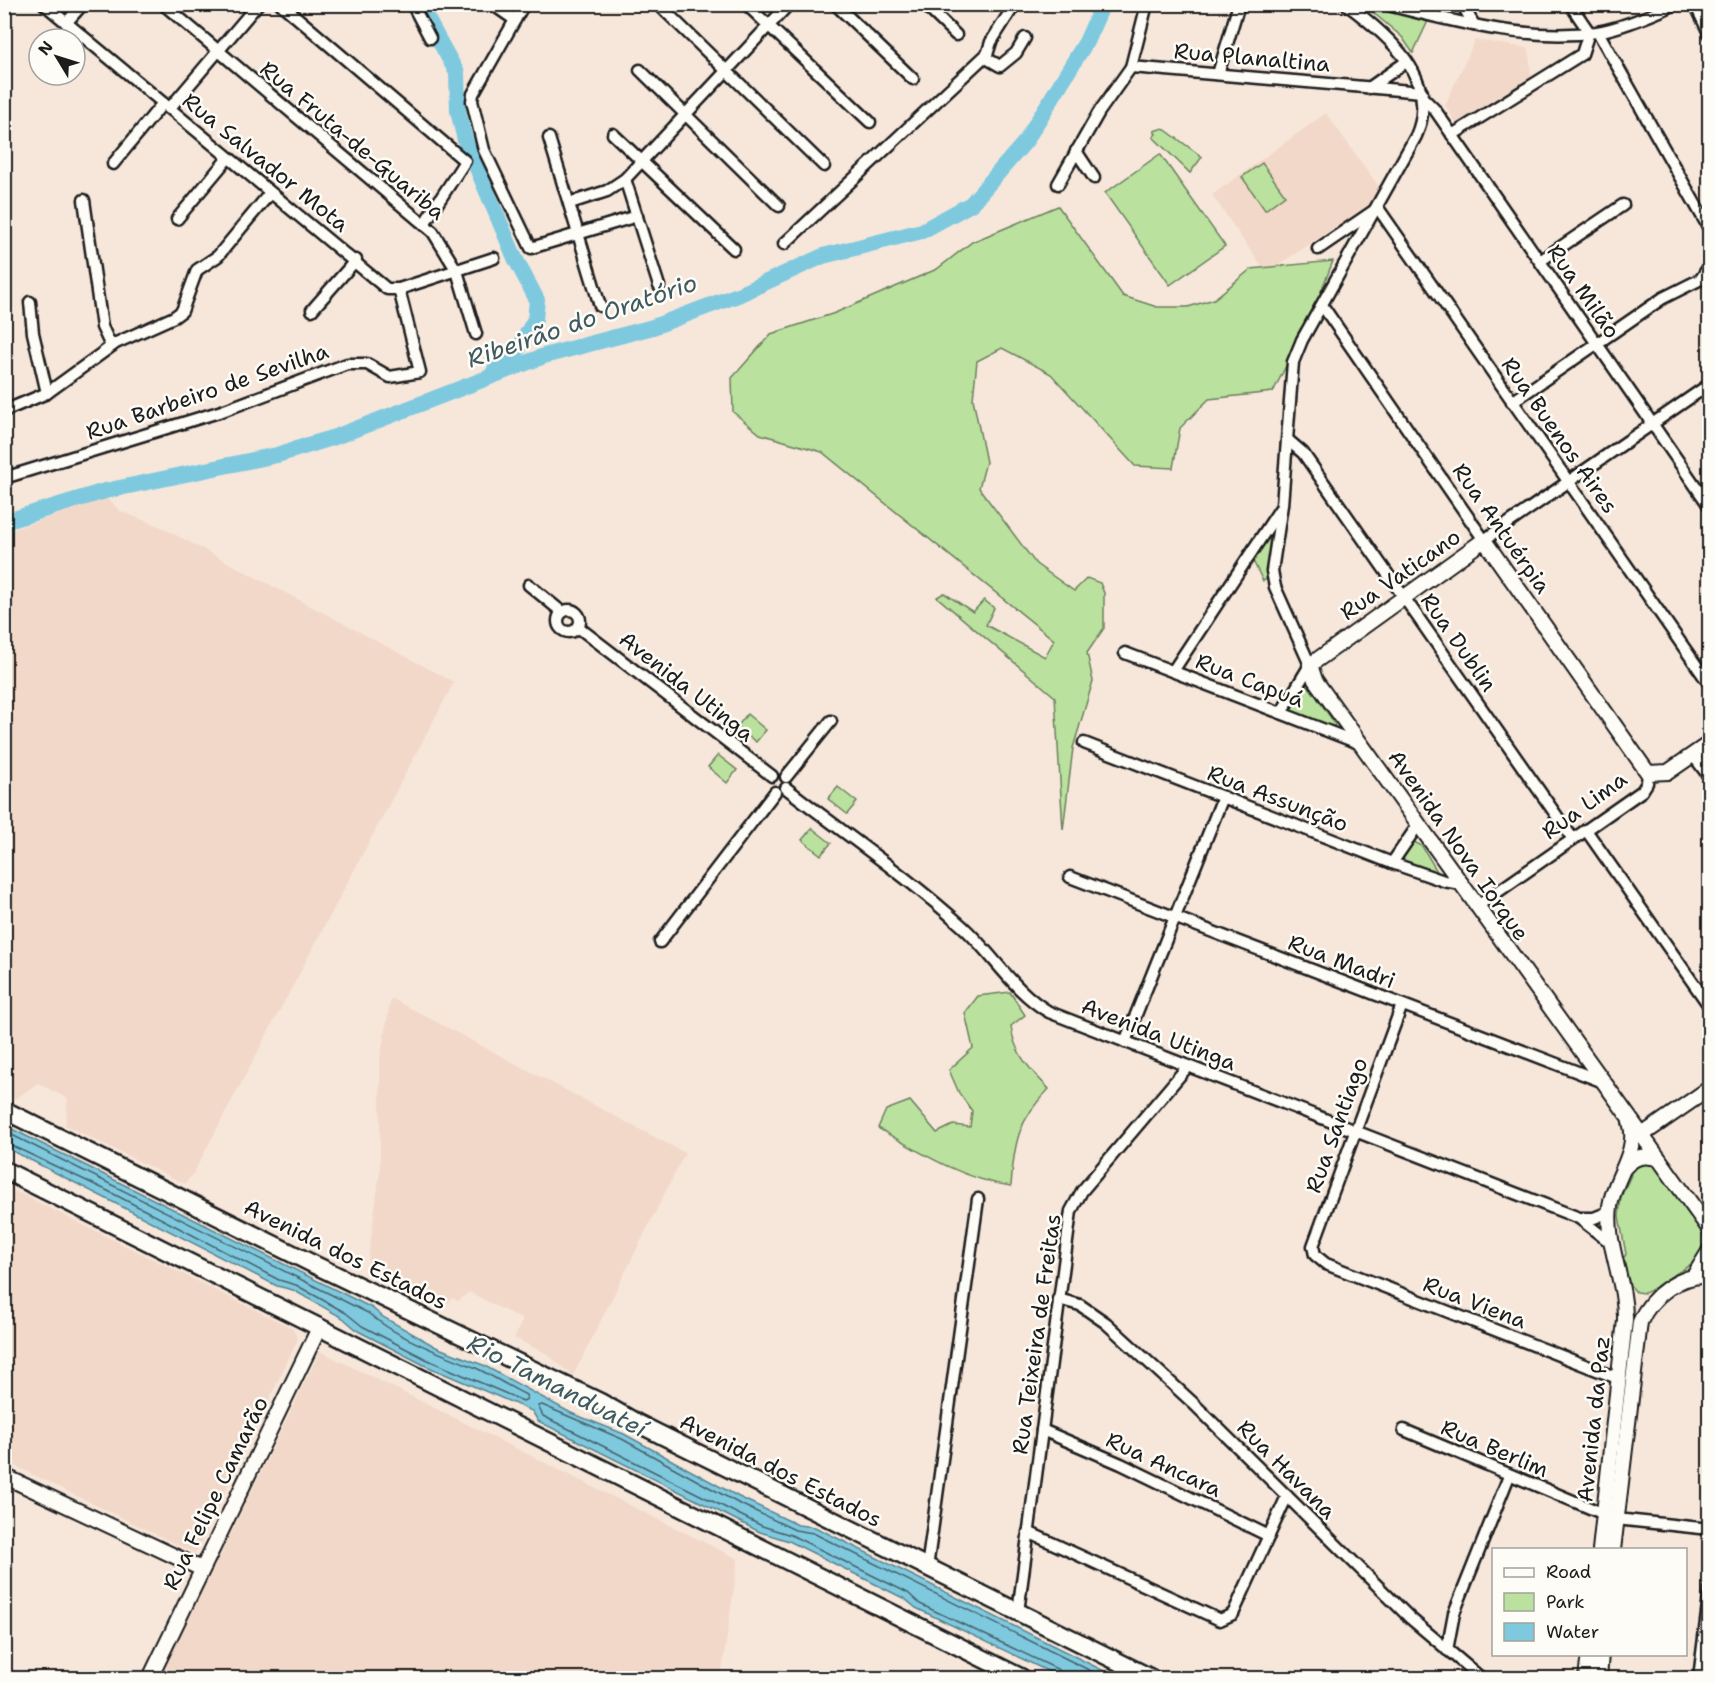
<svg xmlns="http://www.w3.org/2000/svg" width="1714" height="1683" font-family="'Shantell Sans',sans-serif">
	<rect width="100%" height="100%" fill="#f7e7db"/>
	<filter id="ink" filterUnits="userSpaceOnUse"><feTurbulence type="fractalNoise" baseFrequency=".0167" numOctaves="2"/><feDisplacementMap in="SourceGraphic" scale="12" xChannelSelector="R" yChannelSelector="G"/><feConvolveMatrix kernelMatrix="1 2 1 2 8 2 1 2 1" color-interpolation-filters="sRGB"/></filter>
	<g filter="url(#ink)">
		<g fill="#f2d8c8">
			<polygon points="1475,40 1529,48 1531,77 1456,123 1445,105"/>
			<polygon points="1326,113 1379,187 1369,205 1266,273 1212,195"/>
			<polygon points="107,498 120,511 159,526 454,682 193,1174 185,1184 65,1125 68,1099 38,1083 17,1098 11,1099 5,1096 5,532"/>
			<polygon points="391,998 685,1153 573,1376 547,1354 514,1338 523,1320 469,1292 458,1301 452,1298 449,1302 438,1301 414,1289 381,1278 367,1268 380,1171 380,1059"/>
			<polygon points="5,1186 292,1328 298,1339 197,1551 194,1553 5,1461"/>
			<polygon points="320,1351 738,1559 721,1678 160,1678"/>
		</g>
		<g fill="#bae29e" stroke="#6b7f5d" stroke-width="1.5">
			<polygon points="1370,6 1428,21 1413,53 1402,37 1370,10"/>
			<polygon points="1163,128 1202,157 1190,173 1153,137 1156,134 1154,131"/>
			<polygon points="1160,154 1225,246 1170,285 1105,193"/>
			<polygon points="1262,163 1285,195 1265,210 1242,177"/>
			<polygon points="1058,206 1123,296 1157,307 1188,307 1214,299 1251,269 1333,261 1314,309 1273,392 1209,399 1180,428 1173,468 1135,466 1051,374 1002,348 977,361 973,399 986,462 979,488 1036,564 1074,591 1087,578 1100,583 1104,593 1104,628 1087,653 1093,681 1073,748 1063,830 1055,697 937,597 944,593 973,612 984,600 994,608 986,625 1045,657 1054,640 822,452 760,434 733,412 732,378 771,334 835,313 937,269 972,242"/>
			<polygon points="1267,538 1271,541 1269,578 1263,581 1252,559"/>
			<polygon points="1304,684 1309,686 1335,724 1334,727 1290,711"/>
			<polygon points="747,714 766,730 756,742 737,727"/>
			<polygon points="718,755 737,770 727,783 708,767"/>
			<polygon points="838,787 857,802 847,814 828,799"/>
			<polygon points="812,828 831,843 821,855 802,840"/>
			<polygon points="1414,842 1422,846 1438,873 1402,861 1401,857"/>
			<path d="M 1010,992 L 1025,1015 L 1011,1026 C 1014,1054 1030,1069 1049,1089 C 1018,1120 1014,1143 1011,1186 C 964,1180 919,1152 878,1128 L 886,1110 L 910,1101 L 937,1133 L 953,1125 L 970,1127 L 972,1111 L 959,1093 L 949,1070 L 973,1048 L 965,1013 L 978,996 Z"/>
			<path d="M 1637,1162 L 1654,1162 L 1700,1225 C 1714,1260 1686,1266 1664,1281 C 1657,1285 1652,1291 1644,1293 L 1636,1292 L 1630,1285 L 1623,1259 L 1626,1254 L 1619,1216 L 1621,1197 L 1631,1175 L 1629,1171 Z"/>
		</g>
		<polygon fill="#7fc9df" stroke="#578491" stroke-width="1.5" points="4,1125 372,1308 383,1317 436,1347 483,1365 571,1413 624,1434 739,1497 798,1525 815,1527 1118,1678 1062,1678 916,1608 905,1599 789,1541 760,1532 538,1421 532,1411 426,1366 358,1331 343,1318 293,1290 277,1286 5,1147"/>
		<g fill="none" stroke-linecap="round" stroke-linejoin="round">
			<g stroke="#44616a" stroke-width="1.5">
				<path d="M 4,1131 L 368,1313 C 400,1340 439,1352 476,1368 C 493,1376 509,1387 526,1395 L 527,1399 L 523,1401 L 428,1360 L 362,1326 L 346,1313 L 296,1285 L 279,1280 L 106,1190 L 4,1142"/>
				<polyline points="1063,1678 1059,1670 920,1604 908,1593 791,1535 762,1526 543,1416 538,1406 542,1405 622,1439 736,1502 795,1530 813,1533 1105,1678"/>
			</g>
			<g stroke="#7fc9df" stroke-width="16">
				<polyline points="419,4 457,73 458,111 465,140 515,258 537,300 535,319 519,348 506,363 494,371"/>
				<polyline points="4,522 105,491 277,455 335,437 544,356 653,327 738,295 823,256 922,231 971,204 1025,142 1086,42 1103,4"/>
			</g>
			<defs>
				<g id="minor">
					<polyline points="44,4 387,289 399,289 494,258"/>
					<polyline points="163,4 433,232 457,271 476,334"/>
					<polyline points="281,4 465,161 424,224"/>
					<polyline points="412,4 430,38"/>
					<polyline points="492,4 515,20"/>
					<polyline points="524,4 473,94 472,101 484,150 531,248 637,216"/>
					<polyline points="658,4 824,166"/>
					<polyline points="746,4 870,122"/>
					<polyline points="835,4 913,79"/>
					<polyline points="924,4 956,35"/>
					<polyline points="1015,4 991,42 986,58 1000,66 1016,53 1025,38"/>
					<path d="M 1384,4 C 1453,21 1526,42 1597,32 C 1620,28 1654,14 1676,4"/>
					<polyline points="1462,4 1474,25"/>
					<polyline points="1695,4 1710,35"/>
					<polyline points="66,23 83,4"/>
					<polyline points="1598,32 1710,230"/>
					<polyline points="1131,67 1422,92"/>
					<polyline points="640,70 779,206"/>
					<polyline points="1218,74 1239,4"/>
					<polyline points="1369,88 1406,62"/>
					<polyline points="1424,99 1435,110 1710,507"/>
					<polyline points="169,109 258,4"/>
					<polyline points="613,134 734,249"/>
					<polyline points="1452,135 1582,54 1589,32 1570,4"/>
					<polyline points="549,138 600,306"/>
					<polyline points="1076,151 1094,178"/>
					<polyline points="113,164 163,103"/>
					<polyline points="625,179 659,286"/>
					<polyline points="1058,184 1099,112 1131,67 1147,4"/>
					<polyline points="84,200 102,327 111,346"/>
					<polyline points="570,203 607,191 625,179 789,4"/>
					<polyline points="177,219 228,158"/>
					<polyline points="784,244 986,55"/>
					<polyline points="1318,249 1378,208 1710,685"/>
					<polyline points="1540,261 1623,205"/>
					<polyline points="30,302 33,333 47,393"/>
					<polyline points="1322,305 1484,540 1710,384"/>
					<polyline points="312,310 356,260"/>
					<polyline points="1512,402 1663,298 1701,279 1710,264"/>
					<polyline points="4,411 47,393 116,343 174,317 182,311 197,270 218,256 270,193"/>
					<polyline points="1289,441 1303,453 1573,839"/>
					<polyline points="4,478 222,411 347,364 367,364 390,377 420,372 399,289"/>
					<polyline points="529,585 562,612"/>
					<circle cx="569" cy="621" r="11"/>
					<polyline points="578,627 772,776"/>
					<polyline points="1125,653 1361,744"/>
					<polyline points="1173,671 1280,509"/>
					<path d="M 1281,713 L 1310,665 L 1275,587 L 1272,571 L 1282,505 L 1293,362 L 1302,340 L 1416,136 C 1441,79 1388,35 1346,4"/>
					<polyline points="1084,743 1392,863 1444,881 1461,884"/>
					<polyline points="1693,755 1710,778"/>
					<polyline points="786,777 831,721"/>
					<path d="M 786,788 C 845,834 907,876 962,926 C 993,954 1013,991 1049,1012 L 1579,1218 L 1611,1243"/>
					<polyline points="1586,830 1710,1007"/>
					<polyline points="1392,863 1418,825"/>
					<polyline points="1070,877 1601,1081"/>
					<polyline points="1476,907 1642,791 1647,783 1648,773"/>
					<polyline points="660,942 775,792"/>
					<polyline points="1402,1005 1313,1246 1315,1255 1326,1264 1620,1379"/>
					<polyline points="1125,1042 1223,797"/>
					<polyline points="1579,1218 1594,1218 1609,1212"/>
					<polyline points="1058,1299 1080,1305 1106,1323 1193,1403 1410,1618 1481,1678"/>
					<polyline points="1042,1430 1121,1464 1269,1536"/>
					<polyline points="1404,1430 1616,1519 1710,1529"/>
					<polyline points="1028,1532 1220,1620 1233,1614 1287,1496"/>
					<polyline points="927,1568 978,1199"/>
					<polyline points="1018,1612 1071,1211 1082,1191 1188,1066"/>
					<polyline points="1447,1650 1454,1613 1509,1476"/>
					<polyline points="1699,1678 1710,1589"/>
				</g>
				<g id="major">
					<polyline points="1710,743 1668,772 1648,773 1484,540 1310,665 1315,680 1710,1230"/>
					<polyline points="1642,1135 1710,1088"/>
					<path d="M 1624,1168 C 1634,1156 1645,1154 1659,1159"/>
					<polyline points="1694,1276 1710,1250"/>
					<polyline points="4,1476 202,1569"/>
					<path d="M 1600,1550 L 1625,1320 C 1626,1281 1605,1245 1610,1206 C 1614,1177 1640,1151 1630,1122"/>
					<path d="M 1613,1550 L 1640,1322 C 1651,1296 1681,1273 1710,1276"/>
					<polyline points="150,1678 320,1326"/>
					<polyline points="1586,1678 1589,1654"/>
					<polyline points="1599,1678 1601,1654"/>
				</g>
				<g id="highway">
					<polyline points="4,1110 313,1264 600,1402 637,1423 1151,1678"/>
					<polyline points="4,1170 1022,1678"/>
				</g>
			</defs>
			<use href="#minor" stroke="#1c1c1c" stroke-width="15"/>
			<use href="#major" stroke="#1c1c1c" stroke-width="18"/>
			<use href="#highway" stroke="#1c1c1c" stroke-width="21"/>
			<use href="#minor" stroke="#fdfcf7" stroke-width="10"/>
			<use href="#major" stroke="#fdfcf7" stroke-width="14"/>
			<use href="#highway" stroke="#fdfcf7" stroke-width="16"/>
		</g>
	</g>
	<g text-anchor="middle" stroke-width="5" stroke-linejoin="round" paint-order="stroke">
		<g font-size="22" fill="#1c1c1c" stroke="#fdfcf7">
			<text transform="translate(1252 57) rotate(5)" y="8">Rua Planaltina</text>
			<text transform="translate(353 140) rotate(40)" y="8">Rua Fruta-de-Guariba</text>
			<text transform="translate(266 162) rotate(39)" y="8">Rua Salvador Mota</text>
			<text transform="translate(1584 291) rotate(55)" y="8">Rua Milão</text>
			<text transform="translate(207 391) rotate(-19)" y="8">Rua Barbeiro de Sevilha</text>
			<text transform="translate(1560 435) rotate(55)" y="8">Rua Buenos Aires</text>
			<text transform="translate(1502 528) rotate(55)" y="8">Rua Antuérpia</text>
			<text transform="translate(1400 574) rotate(-35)" y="8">Rua Vaticano</text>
			<text transform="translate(1459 642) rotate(55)" y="8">Rua Dublin</text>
			<text transform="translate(1250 680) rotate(21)" y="8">Rua Capuá</text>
			<text transform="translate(687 686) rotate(38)" y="8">Avenida Utinga</text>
			<text transform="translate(1278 798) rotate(21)" y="8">Rua Assunção</text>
			<text transform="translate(1584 805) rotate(-36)" y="8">Rua Lima</text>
			<text transform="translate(1459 845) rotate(55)" y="8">Avenida Nova Iorque</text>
			<text transform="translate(1342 961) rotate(21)" y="8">Rua Madri</text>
			<text transform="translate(1159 1034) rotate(21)" y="8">Avenida Utinga</text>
			<text transform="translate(1336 1125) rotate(-70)" y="8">Rua Santiago</text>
			<text transform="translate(346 1254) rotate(26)" y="8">Avenida dos Estados</text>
			<text transform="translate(1475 1302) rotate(21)" y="8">Rua Viena</text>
			<text transform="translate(1036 1334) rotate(-82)" y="8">Rua Teixeira de Freitas</text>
			<text transform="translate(1593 1419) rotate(-84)" y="8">Avenida da Paz</text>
			<text transform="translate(1495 1448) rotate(23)" y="8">Rua Berlim</text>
			<text transform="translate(1164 1464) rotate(25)" y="8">Rua Ancara</text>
			<text transform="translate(1287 1469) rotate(45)" y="8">Rua Havana</text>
			<text transform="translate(781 1470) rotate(27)" y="8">Avenida dos Estados</text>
			<text transform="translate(215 1493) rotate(-64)" y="8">Rua Felipe Camarão</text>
		</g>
		<g font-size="24" font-style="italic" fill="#3f5960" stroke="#fdfcf7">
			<text transform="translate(582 321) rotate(-19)" y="8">Ribeirão do Oratório</text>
			<text transform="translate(557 1386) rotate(27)" y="8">Rio Tamanduateí</text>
		</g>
	</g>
	<rect width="1714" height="1683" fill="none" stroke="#fdfcf7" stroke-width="24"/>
	<rect x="12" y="12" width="1690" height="1659" fill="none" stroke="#1c1c1c" stroke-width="2" filter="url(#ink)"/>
	<rect x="1492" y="1548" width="195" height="108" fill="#fdfcf7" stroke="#a3a29f" stroke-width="1.5"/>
	<rect x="1504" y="1568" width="30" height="9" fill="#fdfcf7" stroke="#a3a29f" stroke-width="1.5"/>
	<text x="1546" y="1578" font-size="18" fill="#1c1c1c">Road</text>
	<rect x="1504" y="1593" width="30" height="18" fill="#bae29e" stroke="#a3a29f" stroke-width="1.5"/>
	<text x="1546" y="1608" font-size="18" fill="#1c1c1c">Park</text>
	<rect x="1504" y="1623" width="30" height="18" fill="#7fc9df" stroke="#a3a29f" stroke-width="1.5"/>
	<text x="1546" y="1638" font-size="18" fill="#1c1c1c">Water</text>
	<g transform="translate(57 57) rotate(308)"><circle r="28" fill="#fdfcf7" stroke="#a3a29f" stroke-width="1.5"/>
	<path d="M0-4.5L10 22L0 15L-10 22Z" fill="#1c1c1c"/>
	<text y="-9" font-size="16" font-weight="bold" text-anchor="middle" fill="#1c1c1c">N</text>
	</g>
</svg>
